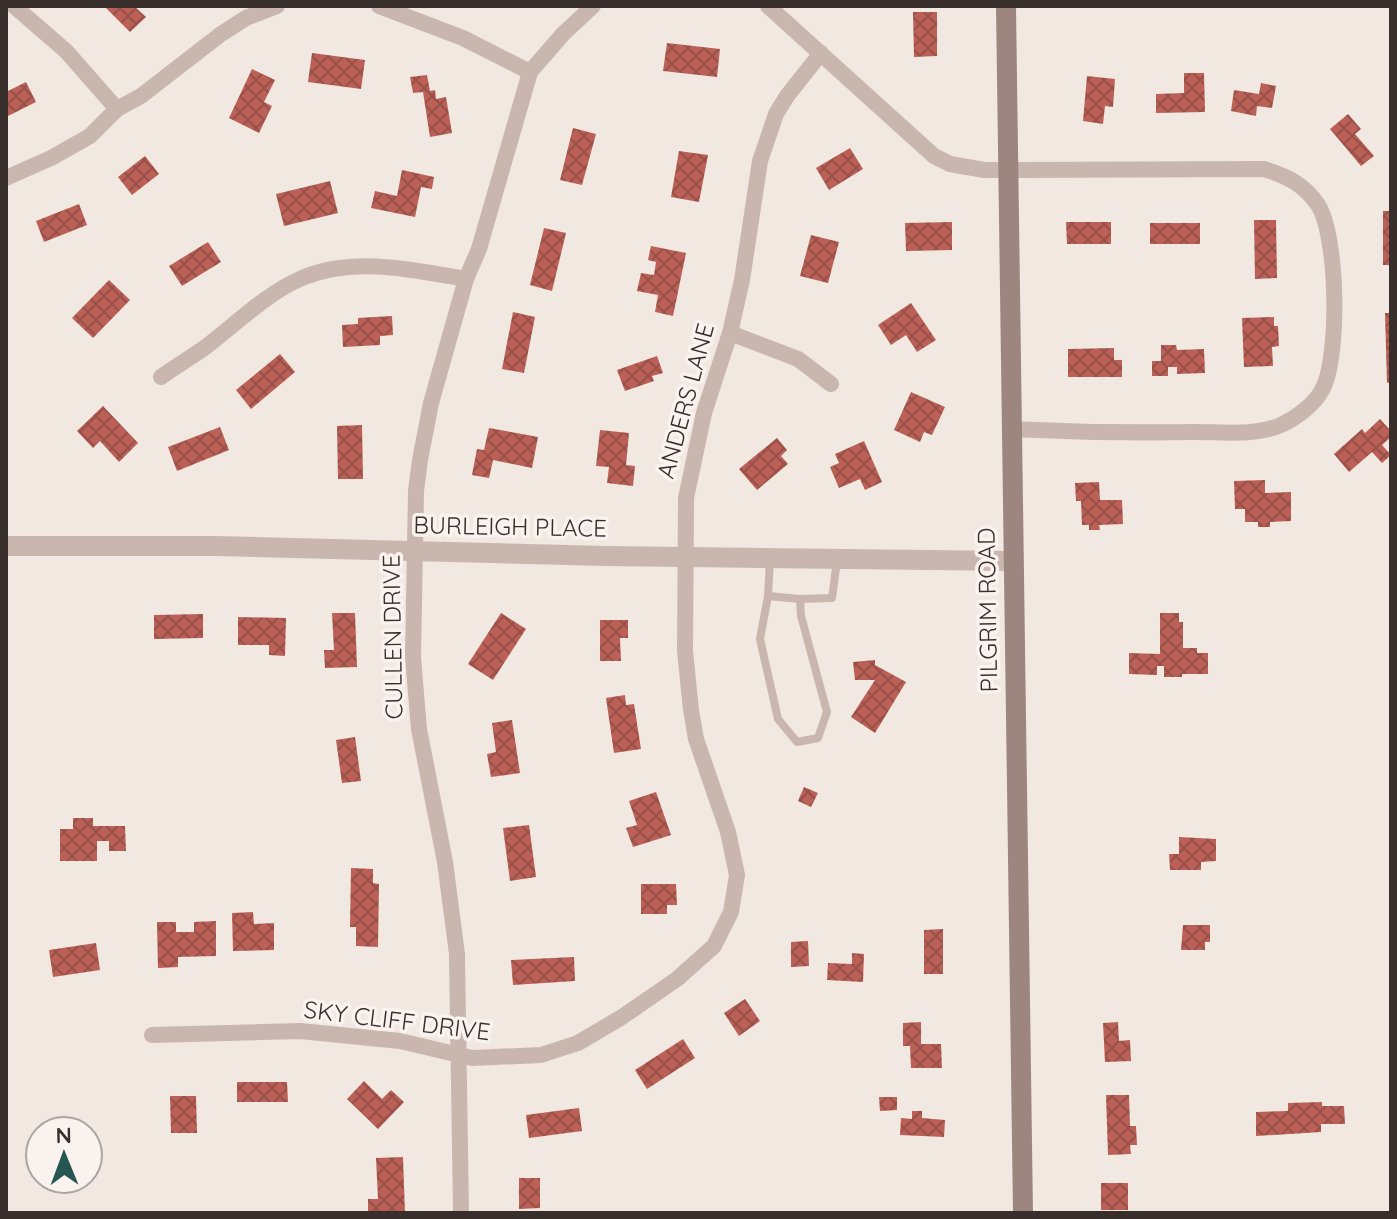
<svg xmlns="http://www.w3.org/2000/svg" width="1397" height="1219" font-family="Quicksand,sans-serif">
	<defs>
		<pattern id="building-cross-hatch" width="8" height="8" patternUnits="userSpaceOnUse" patternTransform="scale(2)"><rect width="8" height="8" fill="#bb6056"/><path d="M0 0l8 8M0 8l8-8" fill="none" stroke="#995047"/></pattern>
	</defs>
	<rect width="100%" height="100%" fill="#f2e8e2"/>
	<g fill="url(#building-cross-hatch)">
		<polygon points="104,6 134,6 146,17 130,32"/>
		<polygon points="913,12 937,12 937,56 914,57"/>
		<polygon points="667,43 720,49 717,77 663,71"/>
		<polygon points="312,53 365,60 361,89 308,82"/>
		<polygon points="252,69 275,80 264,102 272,106 259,133 229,118"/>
		<polygon points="1184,73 1204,73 1205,112 1156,113 1156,94 1184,93"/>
		<polygon points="427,75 430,91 435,90 436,99 446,97 452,133 430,137 423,92 413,93 410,77"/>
		<polygon points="1087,76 1115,79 1113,107 1105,106 1103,124 1083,121"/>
		<polygon points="26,82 36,102 6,117 6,92"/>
		<polygon points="1261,83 1276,86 1272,108 1257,106 1256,116 1231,111 1234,90 1259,94"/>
		<polygon points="1348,114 1361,129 1355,134 1374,156 1361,166 1330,129"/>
		<polygon points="573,128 596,134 582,185 560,180"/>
		<polygon points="850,148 863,169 829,190 816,168"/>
		<polygon points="679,151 708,155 699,202 671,197"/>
		<polygon points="145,156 159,174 132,195 118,177"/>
		<polygon points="402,170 434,177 432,189 421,187 415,217 371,208 375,191 397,196"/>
		<polygon points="330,181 338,213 284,226 276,194"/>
		<polygon points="79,204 87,225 44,242 36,221"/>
		<rect x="1383" y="211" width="8" height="54"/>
		<polygon points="1254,220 1276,220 1277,278 1255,279"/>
		<polygon points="952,222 952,250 906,251 905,223"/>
		<polygon points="1066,222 1111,222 1111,244 1067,244"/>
		<rect x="1150" y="223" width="50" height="21"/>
		<polygon points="544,228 566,233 552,291 530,285"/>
		<polygon points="811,235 839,242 828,283 800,276"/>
		<polygon points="208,242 221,262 182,286 169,266"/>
		<polygon points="651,246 686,253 673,316 655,312 658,295 637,291 641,273 654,275 656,262 648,260"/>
		<polygon points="109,280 130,300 93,338 72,318"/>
		<polygon points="911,303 936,340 917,352 906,335 891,345 878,325"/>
		<polygon points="513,312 535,317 524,373 502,369"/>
		<polygon points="1385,313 1391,313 1391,382 1387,383"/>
		<polygon points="392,316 393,335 380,336 380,345 343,347 342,325 358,324 358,318"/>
		<polygon points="1274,317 1274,326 1278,326 1279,346 1272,347 1273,366 1244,367 1242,318"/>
		<polygon points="1161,345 1176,345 1177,350 1204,349 1205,373 1177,374 1177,367 1168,367 1168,376 1152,376 1152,361 1161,361"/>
		<polygon points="1114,348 1114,360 1122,360 1122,377 1068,377 1068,349"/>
		<polygon points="280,354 295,372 251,409 236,390"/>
		<polygon points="657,356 663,373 652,376 654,381 625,391 617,370"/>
		<polygon points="911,392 945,407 932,435 924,432 920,442 894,430"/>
		<polygon points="103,406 138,443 119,462 100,441 93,448 77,431"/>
		<polygon points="1380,419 1391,431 1391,437 1382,445 1391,455 1382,463 1372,452 1349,472 1334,454 1362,429 1365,433"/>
		<polygon points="362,425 363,479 338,479 337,426"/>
		<polygon points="220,427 229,450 177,471 168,447"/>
		<polygon points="489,428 538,437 532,468 493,460 489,478 472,475 477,449 484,450"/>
		<polygon points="600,430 629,433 626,465 635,466 633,486 607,483 609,467 596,466"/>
		<polygon points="777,438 787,450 781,456 788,464 757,490 739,469"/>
		<polygon points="864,441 882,482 865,490 860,479 839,488 830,467 839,463 835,454"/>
		<polygon points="1265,480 1265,493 1291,492 1291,521 1270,522 1270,527 1258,527 1258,522 1245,522 1245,509 1235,509 1234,481"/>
		<polygon points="1099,482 1100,500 1122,500 1123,524 1099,525 1100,530 1089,530 1089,525 1082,525 1081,501 1076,501 1075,483"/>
		<polygon points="332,613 355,613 357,667 325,668 324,650 334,650"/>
		<polygon points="501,613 526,629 493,680 468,664"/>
		<polygon points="1160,613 1179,613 1179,622 1183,622 1183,648 1197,648 1197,653 1208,653 1208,674 1182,674 1182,677 1164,677 1164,666 1157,666 1157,675 1129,674 1129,653 1160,654"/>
		<polygon points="203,614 203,638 154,639 154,615"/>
		<polygon points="238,617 286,618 285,656 269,655 269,645 238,645"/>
		<polygon points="600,620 628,620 628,638 620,638 621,661 600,661"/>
		<polygon points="875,660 875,665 906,682 875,733 851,717 875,680 855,680 853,662"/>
		<polygon points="625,695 626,705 634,704 641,749 614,753 606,698"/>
		<polygon points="512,720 520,773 491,777 487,754 496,752 492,723"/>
		<polygon points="355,737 361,781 342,783 336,740"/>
		<polygon points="804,787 818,793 811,807 798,801"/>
		<polygon points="656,792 671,835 633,847 626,828 637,825 629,801"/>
		<polygon points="73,818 93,818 93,826 125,826 126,851 109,851 109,841 97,841 97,861 60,861 60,829 73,829"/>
		<polygon points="529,825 536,877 510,881 503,828"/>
		<polygon points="1179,837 1216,839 1216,861 1201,862 1201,870 1170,870 1169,854 1179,854"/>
		<polygon points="351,868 373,869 373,883 379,884 378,947 356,946 356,927 350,927"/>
		<polygon points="641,884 676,884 677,905 667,905 667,914 641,914"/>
		<polygon points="253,912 254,924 274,923 274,950 233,951 232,913"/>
		<polygon points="216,921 216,956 178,957 178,967 158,968 157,922 176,922 176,932 194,932 194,922"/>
		<polygon points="1183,925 1210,925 1210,942 1205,942 1205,950 1181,950"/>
		<polygon points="943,929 943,974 924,974 924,930"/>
		<polygon points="808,941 809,966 791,967 791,942"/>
		<polygon points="96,943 100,970 53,977 49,950"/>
		<polygon points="852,953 864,954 863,982 827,980 828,963 852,964"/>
		<polygon points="574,957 575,981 513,985 511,960"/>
		<polygon points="745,999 760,1021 739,1036 724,1013"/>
		<polygon points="921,1022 921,1044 941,1044 942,1068 911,1068 910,1046 903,1046 903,1023"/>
		<polygon points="1118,1022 1119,1041 1130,1040 1131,1061 1105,1062 1103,1023"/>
		<polygon points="683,1039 695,1058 647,1089 635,1070"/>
		<polygon points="364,1081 382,1099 391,1090 404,1102 378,1129 347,1099"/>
		<polygon points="237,1082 287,1082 288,1102 237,1102"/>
		<polygon points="1106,1095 1129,1095 1130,1126 1136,1126 1137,1145 1130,1145 1131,1154 1108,1155"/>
		<polygon points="170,1096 196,1096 197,1133 171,1133"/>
		<polygon points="879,1097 897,1097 897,1110 880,1111"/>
		<polygon points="1322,1102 1322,1106 1344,1106 1345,1124 1321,1124 1321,1132 1256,1136 1256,1112 1288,1111 1288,1103"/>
		<polygon points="579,1108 582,1131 529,1138 526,1115"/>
		<polygon points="912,1111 922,1111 922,1118 945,1120 944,1137 900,1135 901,1118 912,1119"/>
		<polygon points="403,1157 405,1213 368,1213 368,1199 378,1199 376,1158"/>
		<polygon points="519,1178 540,1178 540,1208 519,1209"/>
		<rect x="1101" y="1183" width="27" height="27"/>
	</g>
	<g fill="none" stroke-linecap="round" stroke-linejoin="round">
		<g stroke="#c9b6ae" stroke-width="8">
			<polyline points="770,559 768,596 760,639 778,719 797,742 818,738 827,712 801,616 800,599 832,598 837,561"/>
			<polyline points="768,596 800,599"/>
		</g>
		<g stroke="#c9b6ae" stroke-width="16">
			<polyline points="14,6 66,51 117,109"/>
			<polyline points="379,6 463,38 530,72"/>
			<path d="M 768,6 L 934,156 L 950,164 L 984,170 L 1264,169 C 1287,176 1305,185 1318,205 C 1338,236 1340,358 1322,390 C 1314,405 1296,418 1281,425 C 1256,436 1222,432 1196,432 C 1135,433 1074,432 1013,429"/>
			<polyline points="6,178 51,158 90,136 117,109 141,96 221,34 246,18 277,6"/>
			<polyline points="730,333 798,359 831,384"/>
			<path d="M 161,377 C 176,366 192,357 207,346 C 237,323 267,293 302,278 C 354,256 414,270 466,279"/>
			<polyline points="152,1035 300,1031 400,1041 472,1058 541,1055 578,1043 622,1017 677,979 714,946 731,912 737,875 728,832 696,739 691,710 685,651 686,498 704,413 730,333 742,280 760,161 776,114 787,96 821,53"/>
			<polyline points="461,1213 457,954 445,862 419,729 413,657 416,491 420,460 431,403 466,279 479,249 530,72 563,34 593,6"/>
		</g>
		<polyline stroke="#c9b6ae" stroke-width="20" points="6,546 215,546 606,556 1012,561"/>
		<polyline stroke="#9d8680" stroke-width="20" points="1006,6 1023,1213"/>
	</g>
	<g text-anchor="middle" stroke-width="7" stroke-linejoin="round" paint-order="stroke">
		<g font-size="24" fill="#382e2c" stroke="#f9f2ee">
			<text transform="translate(686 401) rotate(-75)" y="8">ANDERS LANE</text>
			<text transform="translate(510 527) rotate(1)" y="8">BURLEIGH PLACE</text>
			<text transform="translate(988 610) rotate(-91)" y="8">PILGRIM ROAD</text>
			<text transform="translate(393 637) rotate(-91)" y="8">CULLEN DRIVE</text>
			<text transform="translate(397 1021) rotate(7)" y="8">SKY CLIFF DRIVE</text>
		</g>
	</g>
	<rect width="1397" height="1219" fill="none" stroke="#382e2c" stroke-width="16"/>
	<g transform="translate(64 1155) rotate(359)"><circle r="38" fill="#f9f2ee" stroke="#aca4a0" stroke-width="2"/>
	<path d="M0-6L14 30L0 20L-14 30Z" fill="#255652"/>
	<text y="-12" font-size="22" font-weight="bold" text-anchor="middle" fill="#382e2c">N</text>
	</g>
</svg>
